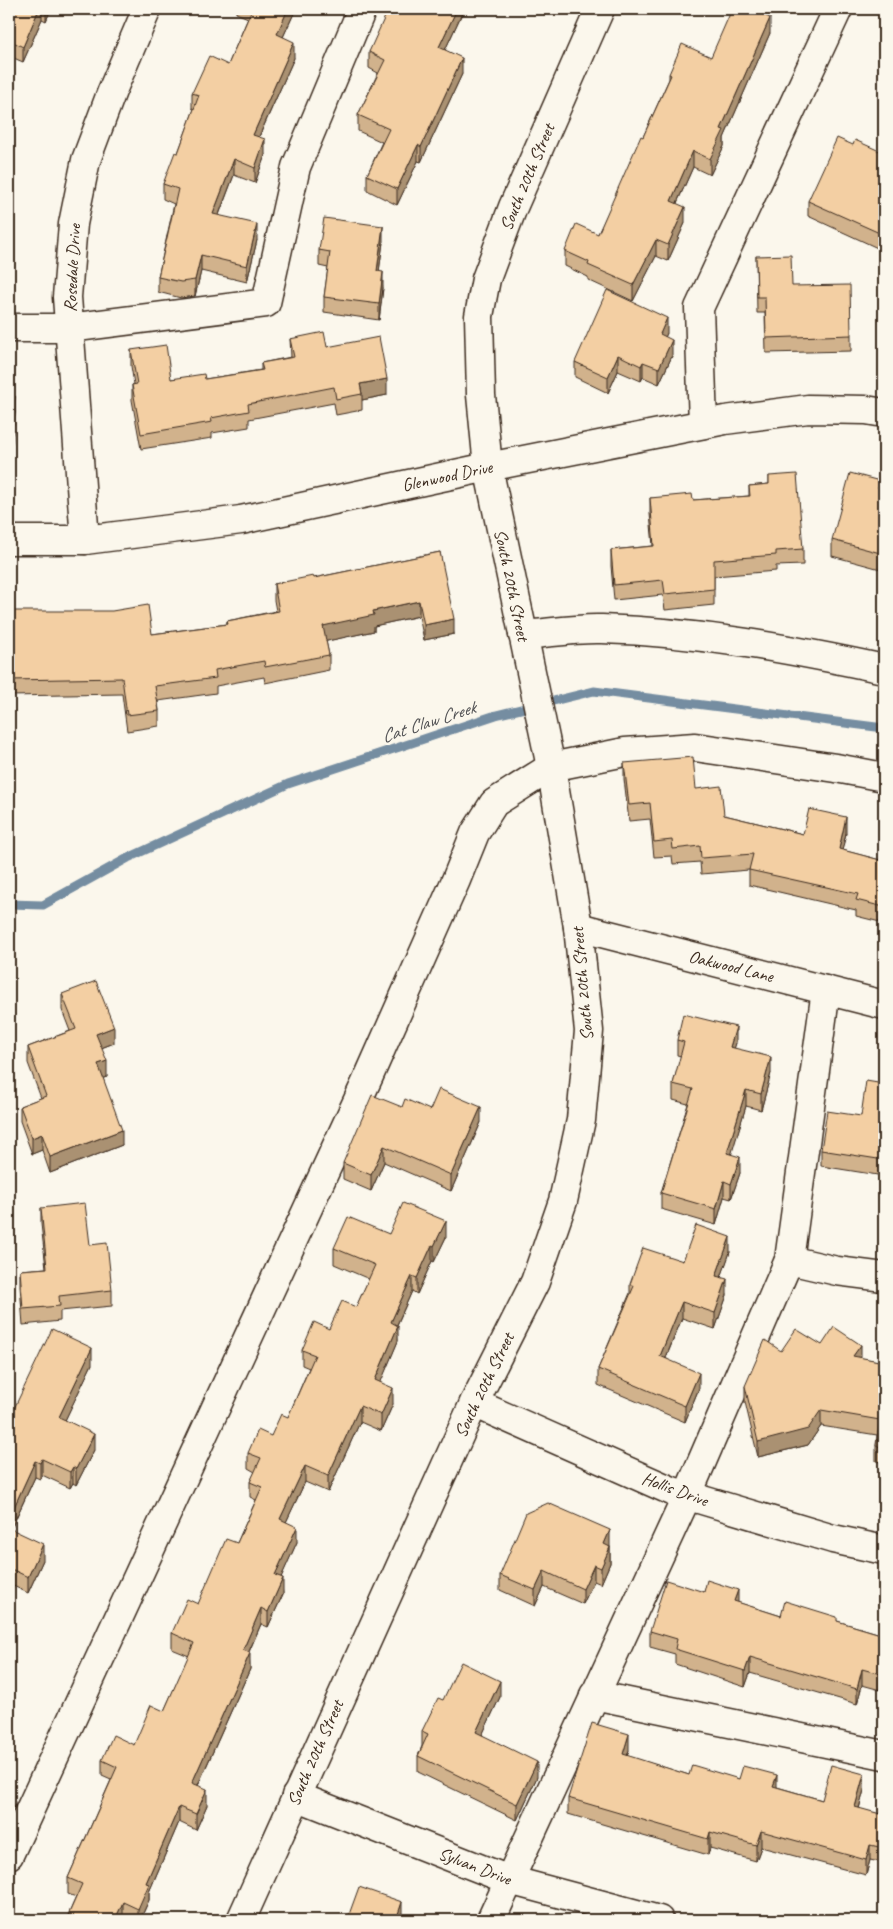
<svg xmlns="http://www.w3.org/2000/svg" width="893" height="1929" font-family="Caveat,sans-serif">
	<rect width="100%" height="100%" fill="#fbf7ec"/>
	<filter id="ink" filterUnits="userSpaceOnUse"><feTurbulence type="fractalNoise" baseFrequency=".02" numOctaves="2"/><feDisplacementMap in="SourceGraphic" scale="10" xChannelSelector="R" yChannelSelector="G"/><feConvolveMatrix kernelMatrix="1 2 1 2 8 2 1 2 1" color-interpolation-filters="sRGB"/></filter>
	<g filter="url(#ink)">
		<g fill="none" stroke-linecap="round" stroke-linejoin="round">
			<polyline stroke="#758da1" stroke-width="9" points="9,904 43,905 128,858 288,784 496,715 594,691 884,728"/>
			<defs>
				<g id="minor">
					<polyline points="9,328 69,328 266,303 296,167 362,9"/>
					<polyline points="703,424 699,308 838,9"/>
					<polyline points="9,540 85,540 241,520 488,467 725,420 808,409 866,410 884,413"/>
					<polyline points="85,540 67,297 73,224 86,160 112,91 147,9"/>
					<path d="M 523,635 C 549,633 576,628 602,629 C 698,632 791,649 884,669"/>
					<polyline points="578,927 884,1005"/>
					<polyline points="789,1260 837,1271 884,1277"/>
					<polyline points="474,1403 672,1491 833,1539 884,1550"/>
					<polyline points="594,1695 884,1755"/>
					<polyline points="296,1796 509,1880 659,1920"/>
					<polyline points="9,1855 369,1076 456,880 475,833 494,803 551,767 625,752 695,747 836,768 884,777"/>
					<polyline points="241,1920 474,1403 535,1282 563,1201 581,1120 589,1031 578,927 551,767 488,467 481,395 479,316 486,279 513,207 600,9"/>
					<polyline points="491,1920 687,1496 789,1260 826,990"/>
				</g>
			</defs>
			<use href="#minor" stroke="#3b2a1e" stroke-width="31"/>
			<use href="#minor" stroke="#fbf7ec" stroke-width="28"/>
		</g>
		<g fill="#d1b28c" stroke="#3b2a1e">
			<polygon points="9,9 51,9 46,21 42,19 23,62 9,56"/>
			<polygon points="236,9 296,9 283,37 294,58 259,137 265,155 255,183 234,175 219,215 257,240 247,282 201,271 195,296 181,298 158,292 158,277 174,204 163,199 163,184 178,153 194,109 192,108 192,93 228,65 248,18 236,13"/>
			<polygon points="315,9 328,9 325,14"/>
			<polygon points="401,9 464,9 445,50 462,74 421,162 418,161 397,205 367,190 367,175 382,142 358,131 358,115 378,73 369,68 369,52 398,15"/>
			<polygon points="770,33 724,138 724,146 710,175 693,167 677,203 685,223 668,261 656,256 633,301 588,280 588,277 565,266 565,251 598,234 643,137 669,79 669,74 711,57"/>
			<polygon points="853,145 884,153 884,251 808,216 808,201"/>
			<polygon points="383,242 379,271 383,288 379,320 324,312 324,297 328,268 319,266 319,250"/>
			<polygon points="756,256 851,335 851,351 766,353 765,313 757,313"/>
			<polygon points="667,333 665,337 672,356 659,384 643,377 641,381 618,371 608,393 575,377 575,362"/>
			<polygon points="290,339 327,347 387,395 362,400 362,410 336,415 334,403 249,419 249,427 212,433 212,438 141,449 132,400 132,385 134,384 131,366 131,350 171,379 205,379 261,370 261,363 291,357"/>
			<polygon points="9,395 15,412 10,458 9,458"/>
			<polygon points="769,476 803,549 803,565 776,566 776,571 714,576 714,605 665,610 663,595 614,600 611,566 611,550 653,546 650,514 650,498 693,500 749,496 749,486 769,484"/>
			<polygon points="880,488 884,489 884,570 832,556 832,540"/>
			<polygon points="440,552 454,634 424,640 419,616 374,626 374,631 326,641 329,655 329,670 265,683 264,677 216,686 216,693 158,701 159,711 159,726 127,731 122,694 9,696 9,611 152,634 227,624 227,621 276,611 274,600 274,584 314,578"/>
			<polygon points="624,763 696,789 724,815 803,834 846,833 842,850 884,861 884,923 856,916 856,910 749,885 749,870 701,874 700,862 673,864 672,856 654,857 650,819 629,821 624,779"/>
			<polygon points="62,994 114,1043 101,1048 107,1077 103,1078 122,1145 50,1173 42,1150 32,1154 20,1121 20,1106 41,1098 28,1063 28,1047 70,1031 62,1010"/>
			<polygon points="677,1040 736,1043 734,1048 771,1073 761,1110 746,1106 731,1154 740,1173 731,1199 724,1197 716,1225 661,1209 661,1193 688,1104 673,1100 673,1084 681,1056 677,1055"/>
			<polygon points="884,1084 884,1176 821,1166 821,1150 861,1116"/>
			<polygon points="402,1107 430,1110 481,1122 451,1191 384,1162 371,1191 343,1179 343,1163"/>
			<polygon points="41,1208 90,1245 112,1290 112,1306 60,1311 60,1321 23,1325 20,1286 20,1270 46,1268 41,1224"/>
			<polygon points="389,1234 446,1237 434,1262 432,1261 417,1294 412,1291 397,1325 398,1341 380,1383 393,1404 381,1431 360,1422 328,1492 305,1482 286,1522 297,1542 281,1577 283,1594 268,1627 261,1624 249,1652 250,1669 198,1785 207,1805 196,1830 179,1822 149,1892 149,1900 140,1920 128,1920 123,1918 122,1920 66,1920 76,1897 68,1894 68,1878 111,1780 102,1776 102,1760 134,1745 164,1711 189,1656 172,1649 172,1633 198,1604 237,1543 256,1500 250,1497 250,1482 255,1472 248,1468 248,1453 271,1436 288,1417 309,1368 302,1365 302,1350 356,1307 369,1279 334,1264 334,1248"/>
			<polygon points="730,1252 721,1277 727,1295 715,1329 682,1318 666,1358 699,1388 685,1422 598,1385 598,1369 630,1293 630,1284 683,1261"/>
			<polygon points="822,1345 861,1358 884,1362 884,1463 876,1461 876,1446 877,1435 821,1426 808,1445 758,1457 745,1402 745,1386 781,1351"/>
			<polygon points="92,1364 65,1420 94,1450 76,1485 73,1483 70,1488 42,1475 40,1479 35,1477 11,1529 43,1560 28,1593 9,1584 9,1419"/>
			<polygon points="610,1546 610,1563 601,1584 594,1581 583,1604 544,1587 535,1606 500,1590 500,1575"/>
			<polygon points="704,1592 781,1616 837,1621 884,1635 884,1691 862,1685 857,1704 750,1673 745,1687 675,1664 675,1654 650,1647 650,1631"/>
			<polygon points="500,1697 482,1735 537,1777 517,1820 418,1772 418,1756 422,1746 422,1731 443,1700"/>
			<polygon points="629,1750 627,1756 689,1775 739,1779 777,1787 822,1800 864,1790 859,1809 884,1815 884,1863 870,1860 866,1875 761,1847 756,1861 710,1848 708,1855 568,1814 568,1798"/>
		</g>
		<g fill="#aa9172" stroke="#3b2a1e">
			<polygon points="39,9 42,9 42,19 23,62 23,47"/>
			<polygon points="46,9 51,9 46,21"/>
			<polygon points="288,9 296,9 277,50 277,34"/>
			<polygon points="457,9 464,9 439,63 439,47"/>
			<polygon points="770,18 770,33 724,138 724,146 710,175 710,159 721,129"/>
			<polygon points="294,42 294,58 253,150 253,135"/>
			<polygon points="462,58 462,74 421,162 421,147"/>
			<polygon points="12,73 12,89 9,112 9,97"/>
			<polygon points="265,139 265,155 255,183 255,168"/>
			<polygon points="418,145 418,161 397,205 397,189"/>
			<polygon points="693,151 693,167 671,216 671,201"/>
			<polygon points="234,159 234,175 213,230 213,214"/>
			<polygon points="884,186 884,201 879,197"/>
			<polygon points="685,207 685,223 668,261 668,245"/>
			<polygon points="257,224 257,240 247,282 247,266"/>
			<polygon points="383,226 383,242 377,287 377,271"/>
			<polygon points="656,240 656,256 633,301 633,285"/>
			<polygon points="201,255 201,271 195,296 195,280"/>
			<polygon points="383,272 383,288 379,320 379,304"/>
			<polygon points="667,318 667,333 660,350 660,334"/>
			<polygon points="672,340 672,356 659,384 659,368"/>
			<polygon points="618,355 618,371 608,393 608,377"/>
			<polygon points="643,362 643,377 641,381 641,366"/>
			<polygon points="387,379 387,395 362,400 362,394 360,384"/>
			<polygon points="15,396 15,412 10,458 10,443"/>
			<polygon points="419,601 419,616 374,626 374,631 323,642 323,626 373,611"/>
			<polygon points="454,619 454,634 424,640 424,625"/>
			<polygon points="846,817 846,833 839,865 839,849"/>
			<polygon points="114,1027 114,1043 96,1050 96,1034"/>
			<polygon points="736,1027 736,1043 730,1063 730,1047"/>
			<polygon points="771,1057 771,1073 761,1110 761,1094"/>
			<polygon points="107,1061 107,1077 98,1080 98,1064"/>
			<polygon points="746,1090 746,1106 727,1169 727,1153"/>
			<polygon points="481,1107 481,1122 451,1191 451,1175"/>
			<polygon points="122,1130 122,1145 50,1173 50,1157"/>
			<polygon points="42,1134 42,1150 32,1154 32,1138"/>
			<polygon points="384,1146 384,1162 371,1191 371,1175"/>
			<polygon points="740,1157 740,1173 731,1199 731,1184"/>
			<polygon points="724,1181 724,1197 716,1225 716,1209"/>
			<polygon points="446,1221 446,1237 434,1262 434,1246"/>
			<polygon points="730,1237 730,1252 716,1292 716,1276"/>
			<polygon points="432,1245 432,1261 417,1294 417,1278"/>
			<polygon points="412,1276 412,1291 391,1338 391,1322"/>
			<polygon points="727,1279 727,1295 715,1329 715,1313"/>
			<polygon points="682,1302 682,1318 660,1372 660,1356"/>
			<polygon points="398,1326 398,1341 375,1396 375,1380"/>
			<polygon points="861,1345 861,1360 853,1356"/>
			<polygon points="92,1348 92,1364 59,1433 59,1417"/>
			<polygon points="699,1373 699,1388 685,1422 685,1406"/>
			<polygon points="393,1388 393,1404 381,1431 381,1415"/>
			<polygon points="360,1406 360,1422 328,1492 328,1476"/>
			<polygon points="821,1410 821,1426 808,1445 758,1457 758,1442"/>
			<polygon points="94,1434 94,1450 76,1485 76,1469"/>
			<polygon points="42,1459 42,1475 40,1479 40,1463"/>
			<polygon points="35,1461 35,1477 9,1533 9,1518"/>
			<polygon points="305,1466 305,1482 280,1535 280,1519"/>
			<polygon points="73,1467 73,1483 70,1488 70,1472"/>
			<polygon points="297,1527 297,1542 275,1591 275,1575"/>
			<polygon points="610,1530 610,1546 604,1560 604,1544"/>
			<polygon points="43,1544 43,1560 28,1593 28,1577"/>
			<polygon points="610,1547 610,1563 601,1584 601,1568"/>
			<polygon points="594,1565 594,1581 583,1604 583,1589"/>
			<polygon points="544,1571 544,1587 535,1606 535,1590"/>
			<polygon points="283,1578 283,1594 268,1627 268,1612"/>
			<polygon points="738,1590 738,1606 734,1601"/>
			<polygon points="261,1608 261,1624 243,1665 243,1650"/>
			<polygon points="250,1653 250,1669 192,1798 192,1783"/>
			<polygon points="750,1657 750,1673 745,1687 745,1671"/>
			<polygon points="862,1669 862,1685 857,1704 857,1689"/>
			<polygon points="500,1681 500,1697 476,1748 476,1732"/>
			<polygon points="629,1734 629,1750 623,1770 623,1754"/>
			<polygon points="537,1762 537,1777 517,1820 517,1804"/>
			<polygon points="864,1774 864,1790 855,1823 855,1807"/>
			<polygon points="777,1775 777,1791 773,1786"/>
			<polygon points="207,1789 207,1805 196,1830 196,1814"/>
			<polygon points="179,1807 179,1822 149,1892 149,1900 140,1920 138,1920 138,1909 146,1883"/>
			<polygon points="761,1831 761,1847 756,1861 756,1845"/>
			<polygon points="710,1832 710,1848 708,1855 708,1839"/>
			<polygon points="870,1845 870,1860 866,1875 866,1860"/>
			<polygon points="123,1902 123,1918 122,1920 115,1920"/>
			<polygon points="402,1902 402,1920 396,1920"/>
		</g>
		<g fill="#f3cfa3" stroke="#3b2a1e">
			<polygon points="9,9 39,9 23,47 9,40"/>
			<polygon points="252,9 288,9 277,34 294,42 253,135 265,139 255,168 234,159 213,214 257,224 247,266 201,255 195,280 181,282 158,277 178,189 163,184 175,152 178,153 199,95 192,93 209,56 228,65"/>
			<polygon points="401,9 457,9 439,47 462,58 421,147 418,145 397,189 367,175 389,129 358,115 385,60 369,52 388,10 398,15"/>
			<polygon points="732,9 751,9 770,18 721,129 724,130 710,159 693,151 671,201 685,207 668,245 656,240 633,285 588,265 589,262 565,251 576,224 598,234 641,136 643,137 671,75 669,74 682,44 711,57"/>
			<polygon points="9,73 12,73 9,97"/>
			<polygon points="837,138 853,145 855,140 884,153 884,186 879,197 884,199 884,235 808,201"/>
			<polygon points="324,218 383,226 377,271 383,272 379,304 324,297 330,252 319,250"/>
			<polygon points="791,255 792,286 850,285 851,335 766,338 765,297 757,297 756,256"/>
			<polygon points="607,290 667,318 660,334 672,340 659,368 643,362 641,366 618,355 608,377 575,362"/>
			<polygon points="324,332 327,347 379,337 387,379 360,384 362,394 336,399 334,387 248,404 249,411 211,418 212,422 141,434 132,385 137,384 131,350 166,345 171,379 204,374 205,379 263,370 261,363 294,357 290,339"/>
			<polygon points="9,395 15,396 10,443 9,443"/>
			<polygon points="850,473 880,481 878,488 884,489 884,554 832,540"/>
			<polygon points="797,474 803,549 776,551 776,555 714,560 714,589 665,594 663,580 614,585 611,550 654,546 650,498 692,494 693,500 750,496 749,486 769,484 769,476"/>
			<polygon points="440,552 454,619 424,625 419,601 373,611 374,615 323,626 329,655 265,667 264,661 215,670 216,678 155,686 159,711 127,715 122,678 9,680 9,611 112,611 148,605 152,634 228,624 227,621 279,611 274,584 313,576 314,578"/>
			<polygon points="693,757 696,789 721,786 724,815 803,834 809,809 846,817 839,849 884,861 884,907 856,900 858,894 749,870 753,854 701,858 700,846 673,849 672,840 654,842 650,803 629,805 624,763"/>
			<polygon points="96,981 114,1027 96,1034 107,1061 98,1064 122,1130 50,1157 42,1134 32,1138 20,1106 46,1096 28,1047 76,1029 62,994"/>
			<polygon points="683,1014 736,1027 730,1047 771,1057 761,1094 746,1090 727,1153 740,1157 731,1184 724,1181 716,1209 661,1193 693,1089 673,1084 684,1042 677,1040"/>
			<polygon points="866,1081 884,1084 884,1160 821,1150 827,1111 861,1116"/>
			<polygon points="439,1089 481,1107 451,1175 384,1146 371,1175 343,1163 372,1095 402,1107 405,1099 430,1110"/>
			<polygon points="85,1203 90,1245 107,1243 112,1290 59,1296 60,1306 23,1309 20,1270 47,1268 41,1208"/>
			<polygon points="403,1203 446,1221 434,1246 432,1245 417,1278 412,1276 391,1322 398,1326 375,1380 393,1388 381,1415 360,1406 328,1476 305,1466 280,1519 297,1527 275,1575 283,1578 268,1612 261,1608 243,1650 250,1653 192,1783 207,1789 196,1814 179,1807 146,1883 149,1884 138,1909 123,1902 115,1920 66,1920 82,1884 68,1878 117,1767 102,1760 113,1735 134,1745 151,1705 164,1711 194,1643 172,1633 187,1599 198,1604 226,1539 237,1543 262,1487 250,1482 261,1458 248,1453 258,1430 271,1436 281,1414 288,1417 315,1355 302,1350 314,1322 329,1329 342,1301 356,1307 375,1265 334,1248 348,1217 389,1234"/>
			<polygon points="696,1225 730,1237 716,1276 727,1279 715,1313 682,1302 660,1356 699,1373 685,1406 598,1369 634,1286 630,1284 643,1248 683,1261"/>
			<polygon points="834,1327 861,1345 853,1356 884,1362 884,1447 876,1446 880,1420 821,1410 808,1429 758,1442 745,1386 765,1340 781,1351 796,1329 822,1345"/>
			<polygon points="52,1329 92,1348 59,1417 94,1434 76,1469 73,1467 70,1472 42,1459 40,1463 35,1461 9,1518 9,1419"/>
			<polygon points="548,1503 610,1530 604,1544 610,1547 601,1568 594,1565 583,1589 544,1571 535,1590 500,1575 526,1513"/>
			<polygon points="9,1528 43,1544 28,1577 9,1568"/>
			<polygon points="666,1580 704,1592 707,1580 738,1590 734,1601 781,1616 785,1601 837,1617 837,1621 884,1635 884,1675 862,1669 857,1689 750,1657 745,1671 675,1649 677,1639 650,1631"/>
			<polygon points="461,1662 500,1681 476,1732 537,1762 517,1804 418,1756 428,1734 422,1731 438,1698 443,1700"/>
			<polygon points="592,1723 629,1734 623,1754 689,1775 692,1765 739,1779 743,1766 777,1775 773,1786 822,1800 831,1765 864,1774 855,1807 884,1815 884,1848 870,1845 866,1860 761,1831 756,1845 710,1832 708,1839 568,1798"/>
			<polygon points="359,1887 402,1902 396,1920 347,1920"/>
		</g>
	</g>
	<g text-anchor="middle" stroke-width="5" stroke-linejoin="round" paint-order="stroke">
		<g font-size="18" fill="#3b2a1e" stroke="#fbf7ec">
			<text transform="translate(527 177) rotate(-67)" y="6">South 20th Street</text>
			<text transform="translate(72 268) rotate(-87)" y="6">Rosedale Drive</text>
			<text transform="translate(447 476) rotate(-12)" y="6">Glenwood Drive</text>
			<text transform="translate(512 585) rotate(78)" y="6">South 20th Street</text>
			<text transform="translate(731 966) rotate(14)" y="6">Oakwood Lane</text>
			<text transform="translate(582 984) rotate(-95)" y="6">South 20th Street</text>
			<text transform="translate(484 1385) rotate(-64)" y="6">South 20th Street</text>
			<text transform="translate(675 1489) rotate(20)" y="6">Hollis Drive</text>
			<text transform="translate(315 1753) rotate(-66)" y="6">South 20th Street</text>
			<text transform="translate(475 1866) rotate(21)" y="6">Sylvan Drive</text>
		</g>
		<g font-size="19" font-style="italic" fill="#535355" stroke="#fbf7ec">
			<text transform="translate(428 721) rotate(-18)" y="7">Cat Claw Creek</text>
		</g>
	</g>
	<rect width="893" height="1929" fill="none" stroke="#fbf7ec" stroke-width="30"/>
	<rect x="15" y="15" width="863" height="1899" fill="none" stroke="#3b2a1e" stroke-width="2" filter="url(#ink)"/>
</svg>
